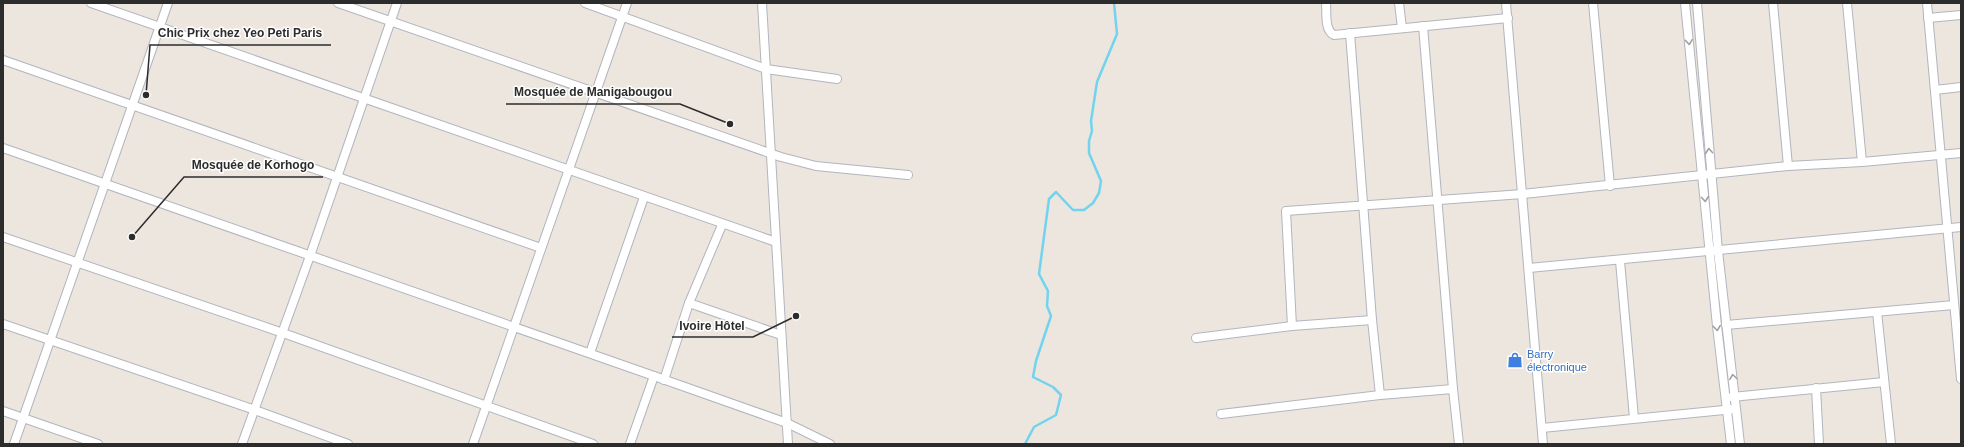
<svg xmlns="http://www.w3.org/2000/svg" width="1964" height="447" font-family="Arial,sans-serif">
	<rect width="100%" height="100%" fill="#ede6de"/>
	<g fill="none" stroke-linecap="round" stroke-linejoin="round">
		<polyline stroke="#72d3ee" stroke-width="2.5" points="1025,444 1034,427 1056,415 1061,395 1053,387 1033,377 1036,361 1051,316 1047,306 1048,291 1039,274 1049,199 1056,192 1073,210 1084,210 1093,203 1099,193 1101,181 1089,153 1089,141 1092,131 1091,121 1097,82 1117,34 1114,3"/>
		<defs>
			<g id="minor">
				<polyline points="91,3 776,242"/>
				<polyline points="338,3 781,157 816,166 908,175"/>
				<polyline points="585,3 766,69 837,79"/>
				<polyline points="762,3 788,444"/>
				<path d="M 1326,3 C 1327,13 1324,30 1334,35 L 1508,18"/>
				<polyline points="1399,3 1402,28"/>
				<polyline points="1506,3 1543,444"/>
				<polyline points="1593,3 1610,186"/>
				<polyline points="1685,3 1717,326 1731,444"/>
				<polyline points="1697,3 1718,251 1740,444"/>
				<polyline points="1773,3 1788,166"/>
				<polyline points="1847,3 1862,162"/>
				<polyline points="1927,3 1961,379"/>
				<polyline points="1928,18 1961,15"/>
				<polyline points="1423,26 1453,389 1459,444"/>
				<polyline points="1350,33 1372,320 1380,395"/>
				<polyline points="3,60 541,248"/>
				<polyline points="1935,90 1961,87"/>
				<polyline points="3,148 654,376 787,423 830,444"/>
				<polyline points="3,237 283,333 593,444"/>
				<polyline points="1620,261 1634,418"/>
				<polyline points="1529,268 1961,227"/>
				<polyline points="689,303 781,335"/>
				<polyline points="1877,312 1891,444"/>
				<polyline points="3,324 255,410 348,444"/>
				<polyline points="1726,325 1954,305"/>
				<polyline points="1292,326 1286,211 1523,194 1788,166 1862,162 1961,153"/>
				<polyline points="1196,338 1292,326 1372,320"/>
				<polyline points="590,353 644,197"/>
				<polyline points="664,380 689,303 722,225"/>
				<polyline points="1816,388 1819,444"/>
				<polyline points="1732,397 1884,382"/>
				<polyline points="3,411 98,444"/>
				<polyline points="1221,414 1380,395 1453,389"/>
				<polyline points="1542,428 1734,409"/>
				<polyline points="14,444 168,3"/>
				<polyline points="242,444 310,256 397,3"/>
				<polyline points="473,444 627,3"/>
				<polyline points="630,444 654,376"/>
			</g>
		</defs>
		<use href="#minor" stroke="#b2b5bf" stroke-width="10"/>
		<use href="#minor" stroke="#fff" stroke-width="8"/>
	</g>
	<defs><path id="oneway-chevron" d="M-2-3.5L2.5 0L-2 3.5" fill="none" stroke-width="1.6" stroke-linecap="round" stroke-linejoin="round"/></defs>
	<g stroke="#a0a0a0">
		<use href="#oneway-chevron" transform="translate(1689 42) rotate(84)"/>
		<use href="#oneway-chevron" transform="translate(1709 151) rotate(-95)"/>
		<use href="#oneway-chevron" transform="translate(1705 199) rotate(85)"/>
		<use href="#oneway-chevron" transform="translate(1717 328) rotate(83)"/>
		<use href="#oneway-chevron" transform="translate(1733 377) rotate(-98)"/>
	</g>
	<defs>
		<symbol id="shop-bare" viewBox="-9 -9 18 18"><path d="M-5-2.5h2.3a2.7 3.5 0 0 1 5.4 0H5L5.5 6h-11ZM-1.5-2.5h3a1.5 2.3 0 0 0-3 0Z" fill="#3f7fe0" stroke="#fff" stroke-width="2.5" paint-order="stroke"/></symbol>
	</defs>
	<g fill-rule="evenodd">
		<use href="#shop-bare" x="1504" y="349" width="22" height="22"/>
	</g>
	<g text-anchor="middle" stroke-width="3" stroke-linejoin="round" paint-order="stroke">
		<g font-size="11" fill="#366cbe" stroke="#fff" text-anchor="start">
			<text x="1527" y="358">Barry<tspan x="1527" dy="13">électronique</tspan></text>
		</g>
	</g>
	<path fill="none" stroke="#2c2c2c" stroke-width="1.5" d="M146 95L150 45H331M730 124L680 104H506M132 237L184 177H323M796 316L753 337H672"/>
	<g fill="#2c2c2c" stroke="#fff" stroke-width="1.5">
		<circle cx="146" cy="95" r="4"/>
		<circle cx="730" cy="124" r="4"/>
		<circle cx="132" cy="237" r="4"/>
		<circle cx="796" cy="316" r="4"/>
	</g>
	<g font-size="12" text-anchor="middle" font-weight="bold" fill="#2c2c2c" stroke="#fff" stroke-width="3" stroke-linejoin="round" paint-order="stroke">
		<text x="240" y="37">Chic Prix chez Yeo Peti Paris</text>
		<text x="593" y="96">Mosquée de Manigabougou</text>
		<text x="253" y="169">Mosquée de Korhogo</text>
		<text x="712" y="330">Ivoire Hôtel</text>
	</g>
	<rect width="1964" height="447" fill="none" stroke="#2c2c2c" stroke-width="8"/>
</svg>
